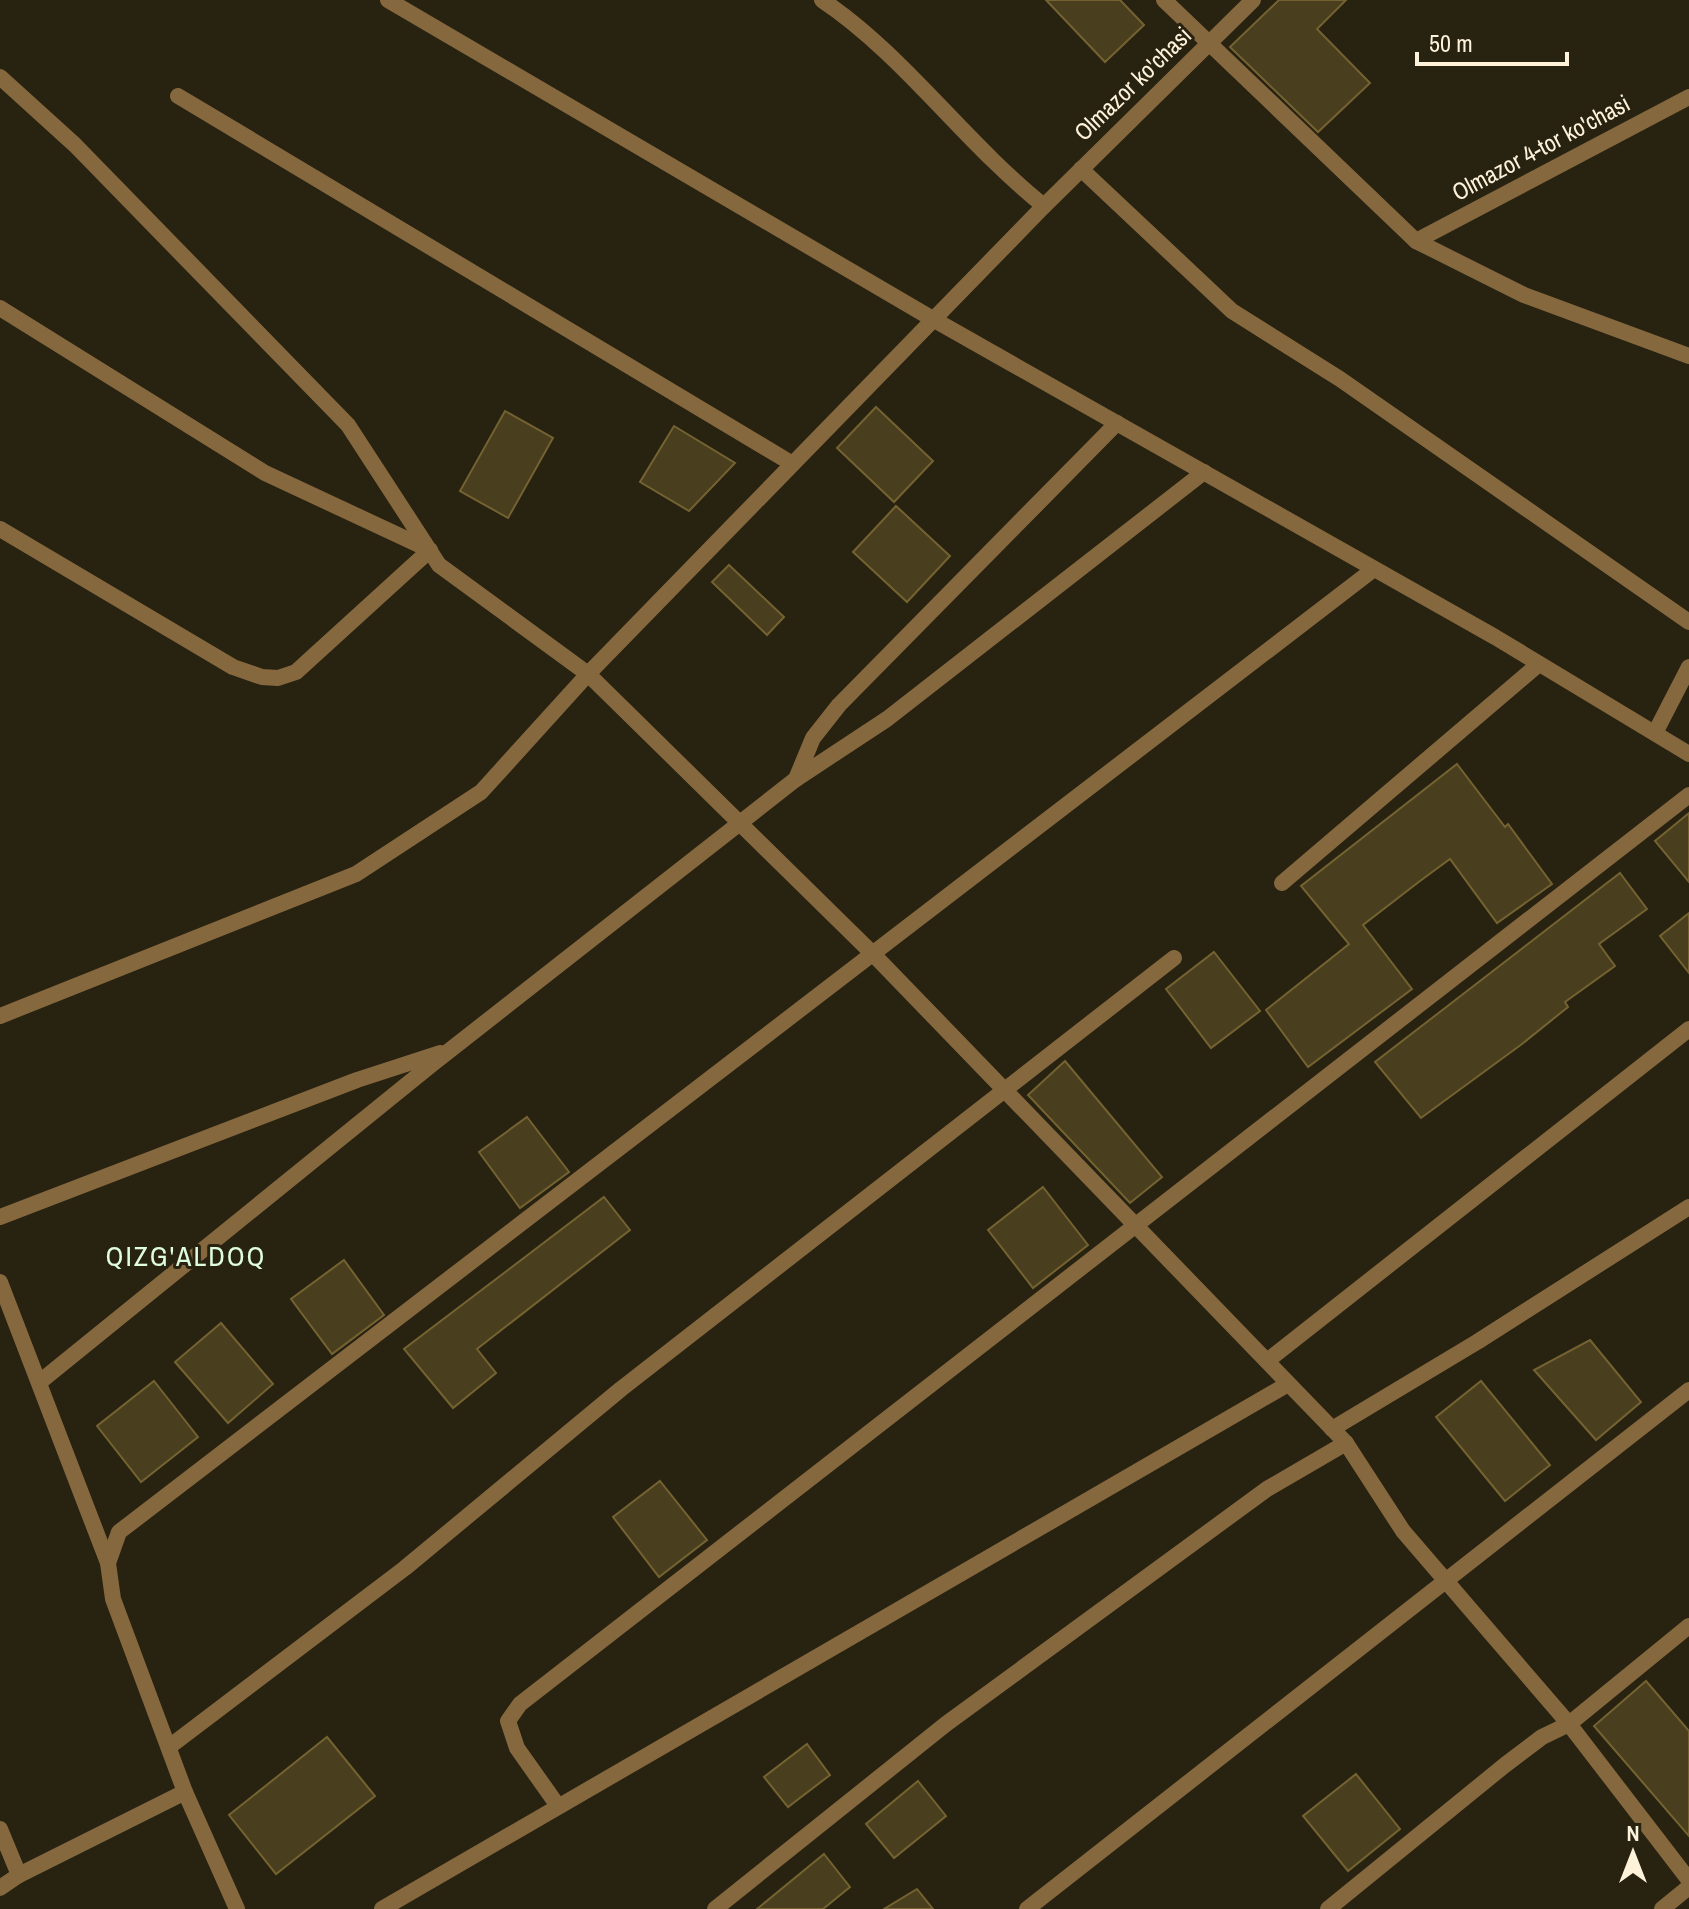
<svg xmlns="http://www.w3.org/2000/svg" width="1689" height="1909" font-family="'Archivo Narrow',sans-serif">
	<rect width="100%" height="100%" fill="#282211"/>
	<g fill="#493e1e" stroke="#746331" stroke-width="2">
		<polygon points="1046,0 1120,0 1144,25 1105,62"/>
		<polygon points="1279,0 1346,0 1317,29 1370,83 1318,132 1230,47"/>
		<polygon points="876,407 933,461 894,502 837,448"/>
		<polygon points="505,411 553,438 508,518 460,491"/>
		<polygon points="674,426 735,463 689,511 640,482"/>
		<polygon points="896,506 950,556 907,602 853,552"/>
		<polygon points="729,565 784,617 767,635 712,582"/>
		<polygon points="1457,764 1505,827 1508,824 1552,884 1497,923 1450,859 1420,881 1363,925 1412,989 1308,1067 1266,1010 1349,944 1301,886"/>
		<polygon points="1689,813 1689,882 1655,841"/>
		<polygon points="1620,873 1647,909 1599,944 1615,966 1565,1002 1568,1007 1522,1044 1421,1118 1375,1062"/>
		<polygon points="1689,913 1689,973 1660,936"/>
		<polygon points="1214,952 1260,1011 1211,1048 1166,989"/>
		<polygon points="1065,1061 1162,1177 1130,1203 1028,1095"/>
		<polygon points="527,1117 569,1172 520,1208 479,1152"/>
		<polygon points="1043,1187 1088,1245 1033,1288 988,1230"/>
		<polygon points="604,1197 630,1230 477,1349 496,1373 453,1408 404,1349"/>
		<polygon points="344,1260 384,1315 332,1354 291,1299"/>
		<polygon points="221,1323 273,1384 228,1423 175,1362"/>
		<polygon points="1590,1340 1641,1402 1596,1440 1534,1370"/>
		<polygon points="154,1381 198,1437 141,1482 97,1426"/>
		<polygon points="1481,1381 1550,1465 1505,1501 1436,1417"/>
		<polygon points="660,1481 707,1540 659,1577 613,1517"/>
		<polygon points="1646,1681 1689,1731 1689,1836 1594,1726"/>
		<polygon points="327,1737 375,1796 276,1874 229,1815"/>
		<polygon points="807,1744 830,1775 788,1807 764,1777"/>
		<polygon points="1356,1774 1400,1829 1348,1871 1303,1816"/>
		<polygon points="918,1781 946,1816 894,1858 866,1824"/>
		<polygon points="824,1854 850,1887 823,1909 757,1909"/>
		<polygon points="917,1889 933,1909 884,1909"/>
	</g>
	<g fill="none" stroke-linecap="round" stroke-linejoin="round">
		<g stroke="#86683e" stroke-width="16">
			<polyline points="388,0 931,318 1495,637 1689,754"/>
			<path d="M 822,0 C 903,54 965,143 1044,206 L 1253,0"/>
			<polyline points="1164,0 1416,241 1524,295 1689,356"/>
			<polyline points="0,77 75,145 348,425 439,565 588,674 873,954 1346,1443 1403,1531 1569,1724 1689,1880"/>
			<polyline points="178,96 791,463"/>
			<polyline points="1081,169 1232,311 1340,379 1689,622"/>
			<polyline points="1416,241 1689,97"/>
			<polyline points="0,308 265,473 430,550 296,672 278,678 262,677 233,667 0,529"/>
			<polyline points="1655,733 1689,667"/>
			<polyline points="796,779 813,738 839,705 1117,423"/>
			<polyline points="1282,883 1539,664"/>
			<polyline points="0,1016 356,874 481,792 588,674 1044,206"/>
			<polyline points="0,1217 357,1080 440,1053"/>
			<polyline points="0,1282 108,1563"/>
			<polyline points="1267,1361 1689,1029"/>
			<polyline points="41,1381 431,1065 796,779 887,719 1204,472"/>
			<polyline points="1332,1429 1477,1342 1689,1207"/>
			<polyline points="169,1747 405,1568 621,1389 1174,958"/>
			<polyline points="185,1792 237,1909"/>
			<polyline points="558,1806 517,1748 508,1721 520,1704 1689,795"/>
			<polyline points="0,1829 19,1875"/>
			<polyline points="0,1888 19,1875 185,1792 113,1599 108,1563 119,1532 1374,569"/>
			<polyline points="382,1909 1288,1384"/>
			<polyline points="715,1909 946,1724 1267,1489 1346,1443"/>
			<polyline points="1027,1909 1689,1390"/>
			<polyline points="1328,1909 1505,1765 1542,1737 1569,1724 1689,1626"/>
			<polyline points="1662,1909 1689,1887"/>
		</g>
	</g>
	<g text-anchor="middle" stroke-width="6" stroke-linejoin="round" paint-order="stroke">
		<g font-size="24" fill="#fef2da" stroke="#282211">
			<text transform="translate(1133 84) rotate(-44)" y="8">Olmazor ko'chasi</text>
			<text transform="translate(1541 148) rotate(-28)" y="8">Olmazor 4-tor ko'chasi</text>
		</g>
		<g font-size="28" letter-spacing="2" fill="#dffedc" stroke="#282211">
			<text x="186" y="1266">QIZG'ALDOQ</text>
		</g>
	</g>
	<g transform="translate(1633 1853)" stroke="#282211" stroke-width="6" paint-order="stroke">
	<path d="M0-6L14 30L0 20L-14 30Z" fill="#fef2da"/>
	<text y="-12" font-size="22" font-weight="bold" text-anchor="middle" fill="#fef2da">N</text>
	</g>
	<path d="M1417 52v12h150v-12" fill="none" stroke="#fef2da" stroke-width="4"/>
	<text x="1429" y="52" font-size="24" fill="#fef2da" stroke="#282211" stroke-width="6" paint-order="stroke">50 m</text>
</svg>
